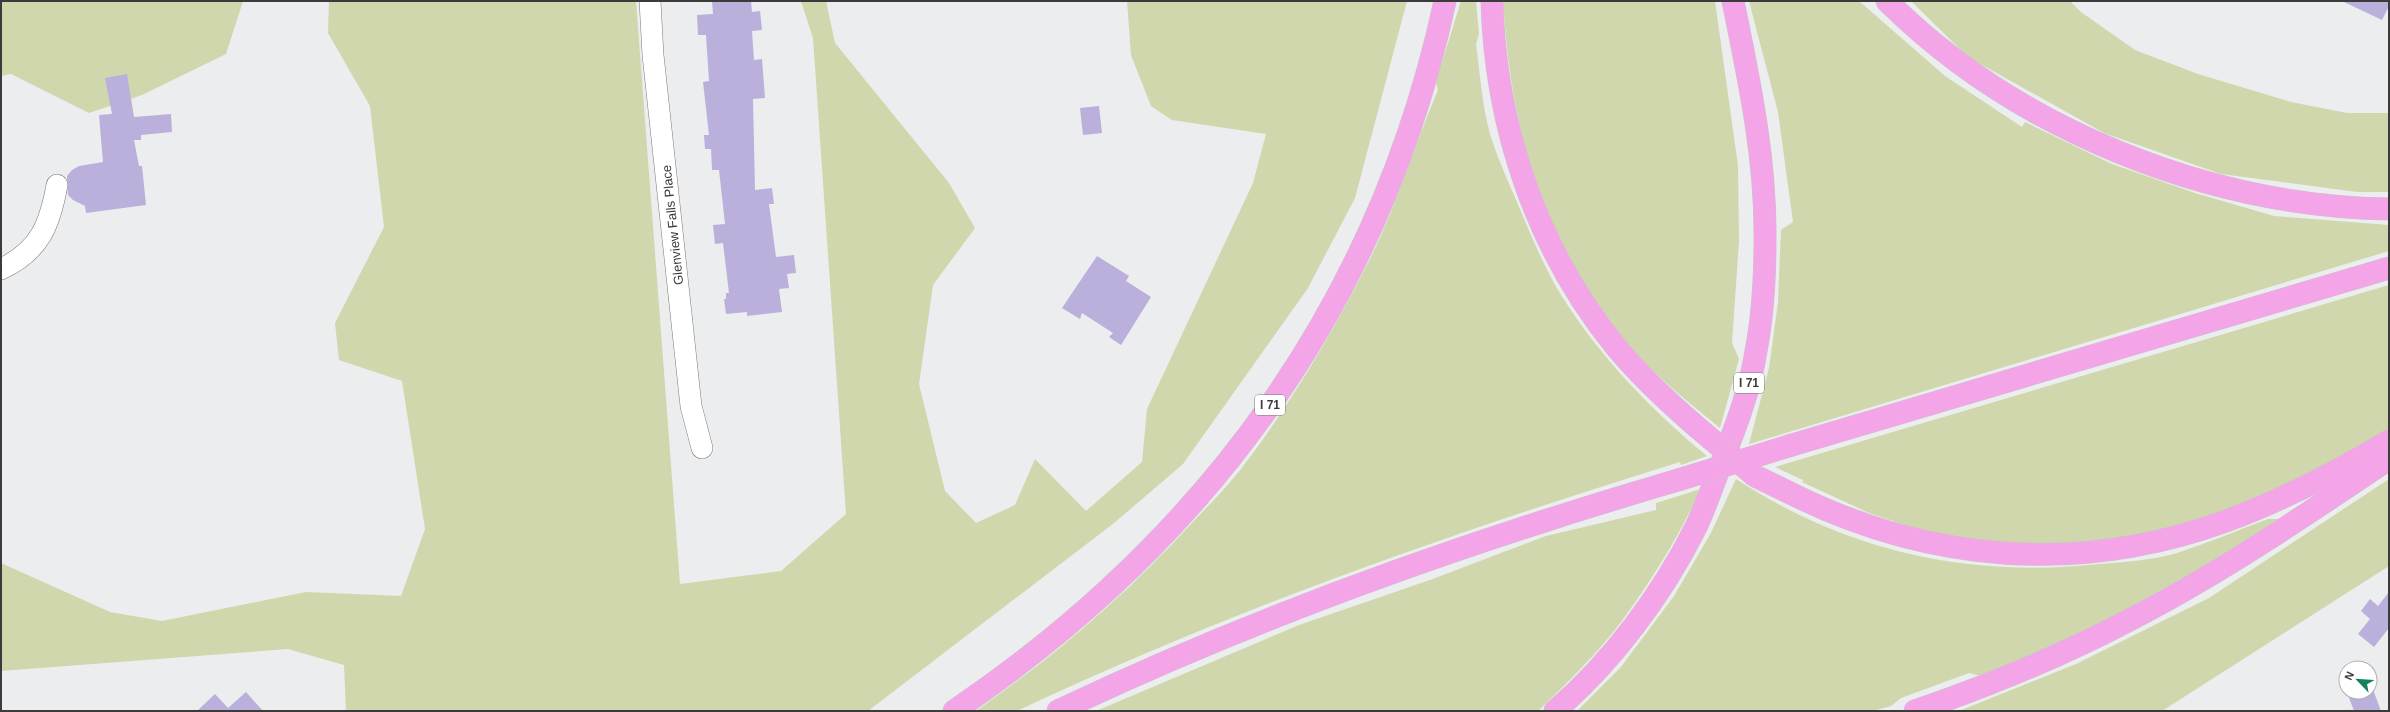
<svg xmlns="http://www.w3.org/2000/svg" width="2390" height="712" font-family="Arial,sans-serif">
	<rect width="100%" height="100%" fill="#ebedee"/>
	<g fill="#d0d7ac">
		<polygon points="1,1 243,1 226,54 142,95 89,113 11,74 1,76"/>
		<polygon points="329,1 636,1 680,584 781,571 846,514 813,38 801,1 826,1 835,43 949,183 975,228 933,285 919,384 945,491 976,523 1015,505 1035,459 1086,511 1142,462 1147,409 1253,183 1266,134 1172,120 1151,106 1131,55 1127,1 1407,1 1355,198 1308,288 1183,464 1114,523 868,711 346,711 344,665 288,649 1,671 1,563 110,612 162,621 306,592 401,596 425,529 402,381 339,360 335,323 384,227 370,106 328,33"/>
		<path d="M 1461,1 L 1476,1 L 1479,34 L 1476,44 C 1480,73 1482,106 1490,134 C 1497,157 1507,179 1517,202 C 1530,233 1543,265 1561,295 C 1599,356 1651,410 1707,456 L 1681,465 L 1680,462 C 1454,532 1231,610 1017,711 L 976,711 C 1055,656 1126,595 1191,524 C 1208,506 1226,488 1241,469 C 1291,404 1333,332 1370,259 C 1397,205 1414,146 1438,90 L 1436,82 Z"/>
		<path d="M 1503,1 L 1715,1 L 1738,166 L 1739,241 L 1732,343 L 1739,359 L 1720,428 C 1686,400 1650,372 1622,337 C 1540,236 1511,129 1503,1 Z"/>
		<polygon points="1749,1 1859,1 1945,76 2022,127 2025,122 2112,164 2195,193 2274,216 2389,225 2389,251 1749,444 1769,368 1778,302 1781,230 1793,222 1778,112"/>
		<polygon points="1911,1 2070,1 2081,12 2135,50 2198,74 2291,102 2347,113 2389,113 2389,192 2357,192 2221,174 2104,133 1968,57"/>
		<polygon points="2389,285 2389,430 2284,487 2188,525 2101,542 1996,545 1932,534 1869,513 1802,482 1803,480 1775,467"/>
		<path d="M 1736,479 C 1848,552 1968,578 2100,564 C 2125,562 2153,560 2177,553 C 2208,543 2238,530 2268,519 L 2281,519 L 2185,577 L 2106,620 L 2039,652 L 1981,676 L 1969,673 L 1901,698 L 1891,706 L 1872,711 L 1577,711 L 1621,667 L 1674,596 L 1711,533 Z"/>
		<polygon points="2389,479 2389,566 2162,711 1959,711 2076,664 2209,598"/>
		<path d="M 1701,489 C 1679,536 1652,580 1621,622 C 1597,654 1567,683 1538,711 L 1096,711 L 1299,625 L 1430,580 L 1546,536 L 1656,510 L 1656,503 Z"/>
	</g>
	<g fill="#bbafdb">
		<polygon points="712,1 751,1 752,12 760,11 762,30 752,31 754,60 762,59 765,98 753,99 755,190 772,188 774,204 769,204 776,257 794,255 796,273 787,274 789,288 779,289 782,312 747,316 747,312 726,314 724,299 726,299 726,293 729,293 723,243 715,244 713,225 725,224 719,170 712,170 711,149 705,149 704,135 709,135 703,82 709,81 706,35 698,35 697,15 713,14"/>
		<polygon points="2342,1 2389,1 2389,6 2382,20"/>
		<polygon points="127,74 134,117 171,114 172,132 141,135 141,140 134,140 139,166 142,166 146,205 86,213 85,206 73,200 68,195 67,176 72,170 79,166 103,162 99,115 112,114 105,78"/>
		<polygon points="1099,106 1102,133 1083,135 1080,108"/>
		<polygon points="1097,256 1129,276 1126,281 1151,297 1121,345 1109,337 1113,333 1082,313 1080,319 1062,308"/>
		<polygon points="2389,592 2389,628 2374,647 2358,634 2370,619 2361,611 2370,599 2378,606"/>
		<polygon points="2372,687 2381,711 2354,711 2347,692 2370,692"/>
		<polygon points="246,692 263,711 197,711 215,694 228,708"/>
	</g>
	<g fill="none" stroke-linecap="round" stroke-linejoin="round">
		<defs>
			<g id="minor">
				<polyline points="650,1 653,55 691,406 702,448"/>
				<path d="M 1,269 C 40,251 50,224 57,185"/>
			</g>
			<g id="highway">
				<path d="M 1492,1 C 1495,126 1537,250 1616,347 C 1641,377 1669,403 1698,428"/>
				<path d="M 1887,1 C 2016,129 2207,206 2389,209"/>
				<polyline points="1792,445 2389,268"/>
				<path d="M 1788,492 C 1927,562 2078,575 2226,521 C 2283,500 2337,472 2389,441"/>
				<path d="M 954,711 C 1208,539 1380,303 1445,1"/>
				<path d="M 1058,711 C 1257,616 1466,542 1678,480"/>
				<path d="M 1555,711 C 1612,662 1662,595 1696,527 C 1706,506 1713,484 1722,462 C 1736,426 1750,390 1756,351 C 1763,315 1765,276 1765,239 C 1766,158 1749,80 1733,1"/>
				<path d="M 1915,711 C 1991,685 2066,654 2137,616 C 2225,570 2307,514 2389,459"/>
			</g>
		</defs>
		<use href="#minor" stroke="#797a7c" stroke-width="22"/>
		<use href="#highway" stroke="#c8c8c8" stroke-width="23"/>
		<use href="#minor" stroke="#fff" stroke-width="21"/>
		<use href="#highway" stroke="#f3a5e7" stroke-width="22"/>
		<defs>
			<g id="highway-bridge">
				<polyline points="1698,428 1755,476 1788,492"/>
				<polyline points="1678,480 1792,445"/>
			</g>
		</defs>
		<use href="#highway-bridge" stroke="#c8c8c8" stroke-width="23" stroke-linecap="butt"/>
		<use href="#highway-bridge" stroke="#f3a5e7" stroke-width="22"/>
	</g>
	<g text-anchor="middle" stroke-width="3" stroke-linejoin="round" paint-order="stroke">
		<g fill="#fff" stroke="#767676" stroke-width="1">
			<rect x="1734" y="373" width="30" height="20" rx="3"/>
			<rect x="1255" y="395" width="30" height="20" rx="3"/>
		</g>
		<g font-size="12" font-weight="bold" fill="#3b3b3c">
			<text x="1749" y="387">I 71</text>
			<text x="1270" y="409">I 71</text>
		</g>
		<g font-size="13" fill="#3b3b3c" stroke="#fff">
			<text transform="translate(672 225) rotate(-96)" y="5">Glenview Falls Place</text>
		</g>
	</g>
	<rect width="2390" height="712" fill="none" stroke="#3b3b3c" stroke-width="4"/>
	<g transform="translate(2358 680) rotate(295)"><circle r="19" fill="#ffffff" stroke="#b1b1b1"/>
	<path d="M0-3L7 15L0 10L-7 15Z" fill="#11815f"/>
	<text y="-6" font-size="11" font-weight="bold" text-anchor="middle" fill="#3b3b3c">N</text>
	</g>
</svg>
